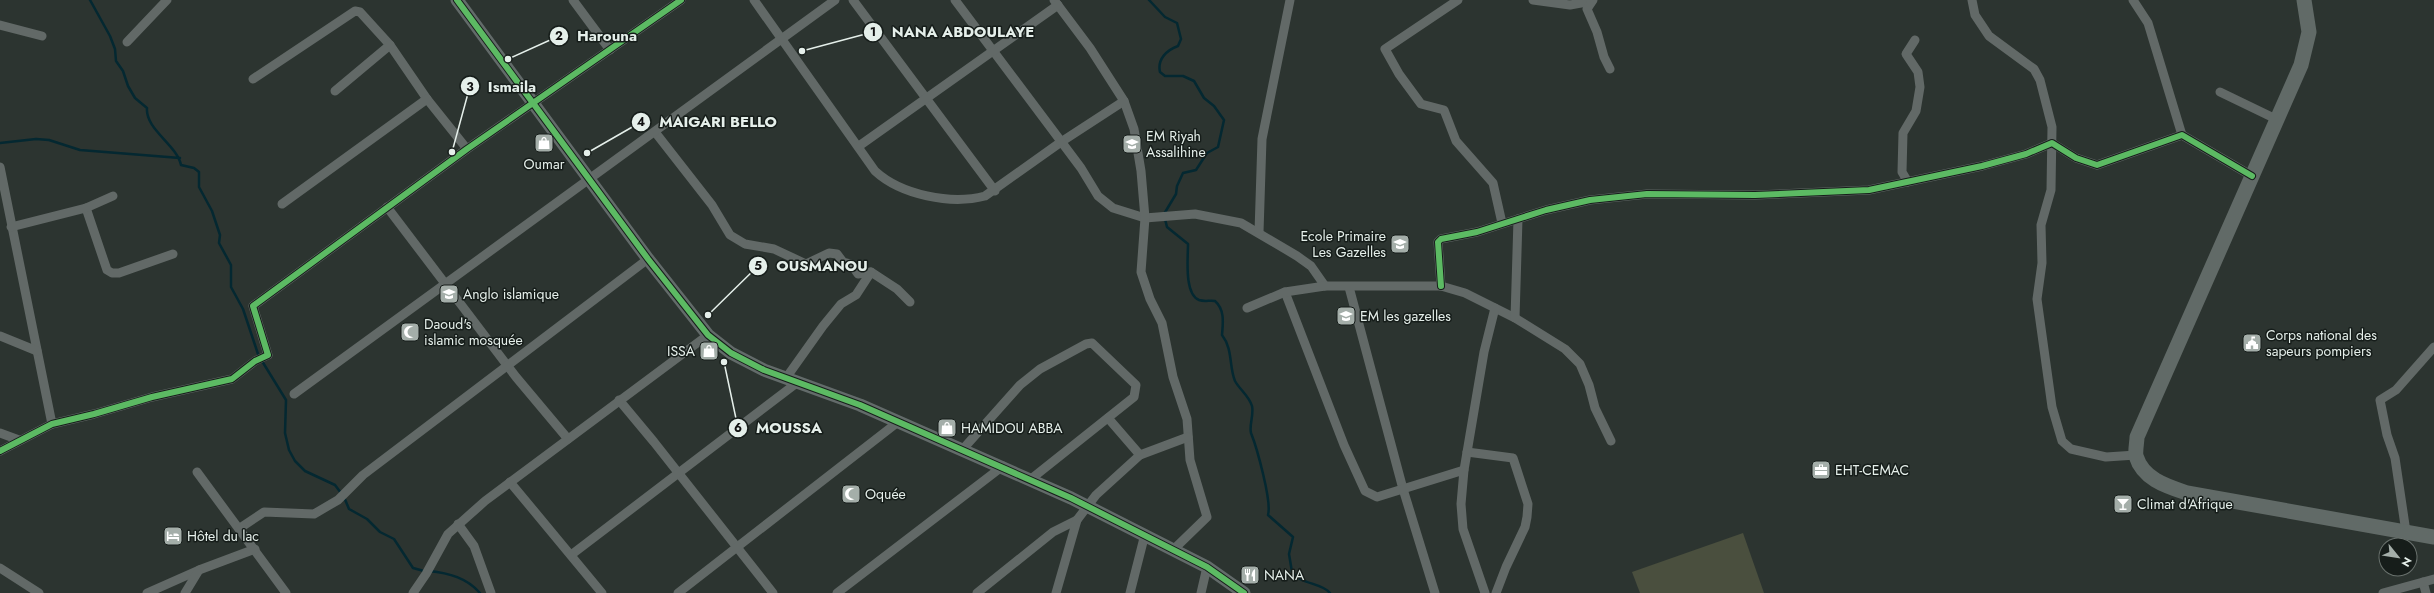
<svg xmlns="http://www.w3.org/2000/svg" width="2434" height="593" font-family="Jost,sans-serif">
	<rect width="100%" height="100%" fill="#2c3430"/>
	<polygon fill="#4a4f3e" points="1743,533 1764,593 1640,593 1632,572"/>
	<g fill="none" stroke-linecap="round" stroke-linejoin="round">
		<g stroke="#042831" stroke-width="2.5">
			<path d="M 90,0 L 110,36 L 115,49 L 116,61 L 123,71 L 128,86 L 135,98 L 147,108 C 145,129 177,145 181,165 L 194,168 L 199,172 L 199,187 L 212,211 L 220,235 L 219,243 L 231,265 L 231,287 L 243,309 L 259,357"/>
			<path d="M 1149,0 L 1165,17 L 1177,23 L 1181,39 L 1178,46 C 1167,50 1157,59 1160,72 L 1165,76 L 1183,76 L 1194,81 L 1204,98 L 1214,106 L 1224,120 L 1218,147 L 1207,153 L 1196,170 L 1183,173 L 1177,186 L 1176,194 L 1164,214"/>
			<polyline points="0,143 36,139 49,140 80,150 180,158"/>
			<path d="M 1165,219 L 1167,227 L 1188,244 C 1188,258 1184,294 1199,300 C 1205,302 1210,300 1215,301 C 1225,310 1223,323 1222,335 C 1233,349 1229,367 1235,381 C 1240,390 1249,396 1252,406 C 1254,415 1249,425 1251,433 C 1257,448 1272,502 1268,515 L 1293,537 L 1289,554 L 1292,572 C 1301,585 1321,582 1330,593"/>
			<polyline points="262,361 286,400 285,433 289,450 295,461 305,471 335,485 341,493"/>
			<polyline points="344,497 349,509 367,519 380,532 394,539 413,568 424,571"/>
			<path d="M 429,571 C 449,573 467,578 480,593"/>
		</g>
		<g stroke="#626967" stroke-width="9">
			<polyline points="573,0 610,50"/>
			<path d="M 754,0 L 875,171 C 901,195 951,205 985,196 L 1061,142 L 1124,101"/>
			<polyline points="853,0 995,191"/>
			<polyline points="955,0 1081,168 1098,196 1113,208 1145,218 1195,214 1241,223 1297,256 1311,266 1325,286"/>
			<polyline points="1054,0 1090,48 1124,101 1134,129 1141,171 1145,218 1141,272 1150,299 1162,323 1173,377 1187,419 1190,460 1207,517 1174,549"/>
			<polyline points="1458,0 1385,49 1399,74 1421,104 1444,110 1456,141 1493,183 1502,223"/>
			<polyline points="1533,0 1570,5 1592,1"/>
			<polyline points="1593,0 1587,9 1597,32 1604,57 1610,69"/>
			<polyline points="1972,0 1975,15 1989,36 2034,69 2040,80 2052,127 2051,190 2041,225 2042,263 2037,299 2052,407 2062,441 2071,449 2106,457 2136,455"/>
			<polyline points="2133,0 2148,23 2182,135"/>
			<polyline points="0,25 42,36"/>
			<polyline points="127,42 167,0"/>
			<polyline points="253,79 355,11 360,12 390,45 427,99 467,149"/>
			<polyline points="335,91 390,45"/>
			<polyline points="2220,92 2278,120"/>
			<polyline points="655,132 712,205 730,235 745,244 774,249 806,264 829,253 837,254 843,262 851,264 858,274 871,272 897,289 910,302"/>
			<polyline points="859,146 1058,5"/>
			<polyline points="0,167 52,424"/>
			<polyline points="1908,182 1902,172 1903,133 1916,111 1920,87 1918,72 1906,54 1915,40"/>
			<polyline points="282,204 427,99"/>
			<polyline points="387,207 516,377 568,439"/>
			<polyline points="86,208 107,270 112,273 119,273 173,254"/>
			<polyline points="11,227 86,208 113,196"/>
			<polyline points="1259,232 1262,139 1290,0"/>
			<polyline points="1441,286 1438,242 1441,239 1477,232 1546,210 1590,200 1647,194 1755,195 1869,190 1982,166 2026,154 2052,143 2076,158 2097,165 2182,135 2252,176"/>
			<polyline points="1349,287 1403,489 1435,593"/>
			<polyline points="1285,292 1344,445 1365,491 1377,497 1464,470"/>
			<polyline points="1247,308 1285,292 1325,286 1441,286 1465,293 1515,318 1565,349 1580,364 1589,385 1595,408 1611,441"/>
			<polyline points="1515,318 1518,219"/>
			<polyline points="0,336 37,351"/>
			<polyline points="786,378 823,326 841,304 856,295 871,272"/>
			<polyline points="294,394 835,0"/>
			<polyline points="619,400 654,442 773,593"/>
			<polyline points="1108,418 1140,455"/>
			<polyline points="0,433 19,440"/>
			<polyline points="963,449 1020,385 1040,369 1086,344 1092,343 1136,385 1134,397 1031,479"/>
			<polyline points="0,451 52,424 94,414 152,397 232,379 255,361 268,355 253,306 467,149 681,0"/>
			<polyline points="1467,452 1513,458 1528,504 1527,517 1525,527 1506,567 1496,593"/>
			<polyline points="197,472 286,593"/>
			<polyline points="510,482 602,593"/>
			<polyline points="458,524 474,546 491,593"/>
			<polyline points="240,528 264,512 314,514 338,500 363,475 648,259"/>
			<polyline points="2406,532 2395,458 2387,435 2380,400 2396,390 2434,347"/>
			<polyline points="571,555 798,382"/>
			<polyline points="0,568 39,593"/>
			<polyline points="2423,582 2426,593"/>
			<polyline points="147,593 199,570 255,549"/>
			<polyline points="185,593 199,570"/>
			<polyline points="413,593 426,574 448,534 485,501 708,335"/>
			<polyline points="678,593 898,422"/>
			<polyline points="837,593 1003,466"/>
			<polyline points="977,593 1053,532 1077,520"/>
			<polyline points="1056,593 1077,520 1096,495 1140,455 1188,437"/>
			<polyline points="1130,593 1145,534"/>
			<polyline points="1201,593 1207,567"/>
			<polyline points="1485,593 1463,529 1461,504 1464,470 1484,352 1495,308"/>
			<polyline points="2383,593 2434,579"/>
		</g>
		<polyline stroke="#636b6a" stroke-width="13" points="457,0 648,259 708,335 731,353 764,370 860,405 1071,498 1207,567 1244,593"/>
		<path stroke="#616a67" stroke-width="15" d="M 2304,0 L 2309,32 L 2301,65 L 2137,437 C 2137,442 2135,451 2136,456 C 2143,479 2166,486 2187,493 L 2434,537"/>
		<defs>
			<g id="cycleway">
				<polyline points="457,0 648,259 708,335 731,353 764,370 860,405 1071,498 1207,567 1244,593"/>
				<polyline points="1441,286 1438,242 1441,239 1477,232 1546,210 1590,200 1647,194 1755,195 1869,190 1982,166 2026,154 2052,143 2076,158 2097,165 2182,135 2252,176"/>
				<polyline points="0,451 52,424 94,414 152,397 232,379 255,361 268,355 253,306 467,149 681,0"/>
			</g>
		</defs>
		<use href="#cycleway" stroke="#161d1a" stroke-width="8"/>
		<use href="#cycleway" stroke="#5cba63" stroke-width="6"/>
	</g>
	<defs>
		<symbol id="shop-square" viewBox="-11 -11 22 22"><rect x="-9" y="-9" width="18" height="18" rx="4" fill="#a4aea9" stroke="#161d1a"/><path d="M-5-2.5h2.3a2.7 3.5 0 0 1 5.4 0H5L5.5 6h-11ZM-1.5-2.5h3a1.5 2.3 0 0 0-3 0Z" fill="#fff"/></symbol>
		<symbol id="school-square" viewBox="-11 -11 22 22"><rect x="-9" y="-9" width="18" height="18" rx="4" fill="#a4aea9" stroke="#161d1a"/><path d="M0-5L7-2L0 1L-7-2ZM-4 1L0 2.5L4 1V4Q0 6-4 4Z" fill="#fff"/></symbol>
		<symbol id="mosque-square" viewBox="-11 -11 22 22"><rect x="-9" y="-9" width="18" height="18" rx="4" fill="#a4aea9" stroke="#161d1a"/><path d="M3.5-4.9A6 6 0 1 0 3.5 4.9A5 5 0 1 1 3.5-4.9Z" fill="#fff"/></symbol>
		<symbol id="civic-square" viewBox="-11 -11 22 22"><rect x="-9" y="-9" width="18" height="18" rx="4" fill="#a4aea9" stroke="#161d1a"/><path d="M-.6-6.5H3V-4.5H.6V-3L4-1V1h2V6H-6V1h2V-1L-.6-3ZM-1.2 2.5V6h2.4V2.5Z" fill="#fff"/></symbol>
		<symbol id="office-square" viewBox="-11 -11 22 22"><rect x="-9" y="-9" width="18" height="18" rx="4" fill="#a4aea9" stroke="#161d1a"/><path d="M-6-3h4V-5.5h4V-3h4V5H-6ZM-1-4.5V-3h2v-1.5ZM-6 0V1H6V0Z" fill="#fff"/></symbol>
		<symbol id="bar-square" viewBox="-11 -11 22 22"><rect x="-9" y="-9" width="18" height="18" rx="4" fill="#a4aea9" stroke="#161d1a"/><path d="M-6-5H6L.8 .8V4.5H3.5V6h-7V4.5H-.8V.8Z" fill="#fff"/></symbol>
		<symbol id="hotel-square" viewBox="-11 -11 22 22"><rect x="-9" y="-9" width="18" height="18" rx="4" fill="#a4aea9" stroke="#161d1a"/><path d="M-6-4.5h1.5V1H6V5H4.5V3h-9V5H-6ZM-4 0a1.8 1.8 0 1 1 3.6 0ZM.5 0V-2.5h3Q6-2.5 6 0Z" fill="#fff"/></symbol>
		<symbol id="restaurant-square" viewBox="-11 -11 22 22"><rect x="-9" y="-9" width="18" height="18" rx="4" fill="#a4aea9" stroke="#161d1a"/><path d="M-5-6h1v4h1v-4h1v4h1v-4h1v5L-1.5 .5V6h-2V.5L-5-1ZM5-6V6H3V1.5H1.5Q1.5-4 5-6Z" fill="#fff"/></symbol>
	</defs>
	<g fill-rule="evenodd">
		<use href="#shop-square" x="533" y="132" width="22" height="22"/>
		<use href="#school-square" x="1121" y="133" width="22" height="22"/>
		<use href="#school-square" x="1389" y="233" width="22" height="22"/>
		<use href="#school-square" x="438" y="283" width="22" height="22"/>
		<use href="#school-square" x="1335" y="305" width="22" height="22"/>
		<use href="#mosque-square" x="399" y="321" width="22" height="22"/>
		<use href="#civic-square" x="2241" y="332" width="22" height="22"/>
		<use href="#shop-square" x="698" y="340" width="22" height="22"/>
		<use href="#shop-square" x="936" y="417" width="22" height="22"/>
		<use href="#office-square" x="1810" y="459" width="22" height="22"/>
		<use href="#mosque-square" x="840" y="483" width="22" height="22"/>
		<use href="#bar-square" x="2112" y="493" width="22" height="22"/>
		<use href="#hotel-square" x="162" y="525" width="22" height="22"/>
		<use href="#restaurant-square" x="1239" y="564" width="22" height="22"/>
	</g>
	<g text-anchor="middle" stroke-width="3" stroke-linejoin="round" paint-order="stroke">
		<g font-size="14" fill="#e5efea" stroke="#161d1a" text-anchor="start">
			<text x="1146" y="141">EM Riyah<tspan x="1146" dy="16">Assalihine</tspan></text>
			<text x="544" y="169" text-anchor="middle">Oumar</text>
			<text x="1386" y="241" text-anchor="end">Ecole Primaire<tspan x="1386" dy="16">Les Gazelles</tspan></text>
			<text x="463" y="299">Anglo islamique</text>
			<text x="1360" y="321">EM les gazelles</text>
			<text x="424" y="329">Daoud's<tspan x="424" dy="16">islamic mosquée</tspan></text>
			<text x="2266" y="340">Corps national des<tspan x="2266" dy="16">sapeurs pompiers</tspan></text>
			<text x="695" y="356" text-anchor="end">ISSA</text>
			<text x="961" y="433">HAMIDOU ABBA</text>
			<text x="1835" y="475">EHT-CEMAC</text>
			<text x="865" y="499">Oquée</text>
			<text x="2137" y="509">Climat d'Afrique</text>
			<text x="187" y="541">Hôtel du lac</text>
			<text x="1264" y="580">NANA</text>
		</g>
	</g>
	<path fill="none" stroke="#e5efea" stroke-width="1.5" d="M802 51L873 32M508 59L559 36M452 152L470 86M587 153L641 122M708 315L758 266M724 362L738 428"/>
	<g fill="#e5efea" stroke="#161d1a" stroke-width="1.5">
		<circle cx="802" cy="51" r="4"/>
		<circle cx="508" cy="59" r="4"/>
		<circle cx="452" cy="152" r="4"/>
		<circle cx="587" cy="153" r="4"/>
		<circle cx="708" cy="315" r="4"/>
		<circle cx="724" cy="362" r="4"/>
		<circle cx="873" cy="32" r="10"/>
		<circle cx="559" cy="36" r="10"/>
		<circle cx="470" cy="86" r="10"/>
		<circle cx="641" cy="122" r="10"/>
		<circle cx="758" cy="266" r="10"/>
		<circle cx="738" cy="428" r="10"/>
	</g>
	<g font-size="12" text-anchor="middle" font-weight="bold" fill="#111">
		<text x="873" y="36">1</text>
		<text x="559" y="40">2</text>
		<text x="470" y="91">3</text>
		<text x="641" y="126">4</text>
		<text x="758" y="270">5</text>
		<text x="738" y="432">6</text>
	</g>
	<g font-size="15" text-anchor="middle" font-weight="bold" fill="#e5efea" stroke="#161d1a" stroke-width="3" stroke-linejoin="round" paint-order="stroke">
		<text x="963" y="37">NANA ABDOULAYE</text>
		<text x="607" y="41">Harouna</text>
		<text x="512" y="92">Ismaila</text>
		<text x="718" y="127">MAIGARI BELLO</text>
		<text x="822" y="271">OUSMANOU</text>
		<text x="789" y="433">MOUSSA</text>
	</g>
	<g transform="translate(2398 557) rotate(120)"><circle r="19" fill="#161d1a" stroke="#69716d"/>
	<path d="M0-3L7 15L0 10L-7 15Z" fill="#a4aea9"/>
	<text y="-6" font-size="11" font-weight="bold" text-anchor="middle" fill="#e5efea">N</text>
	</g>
</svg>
